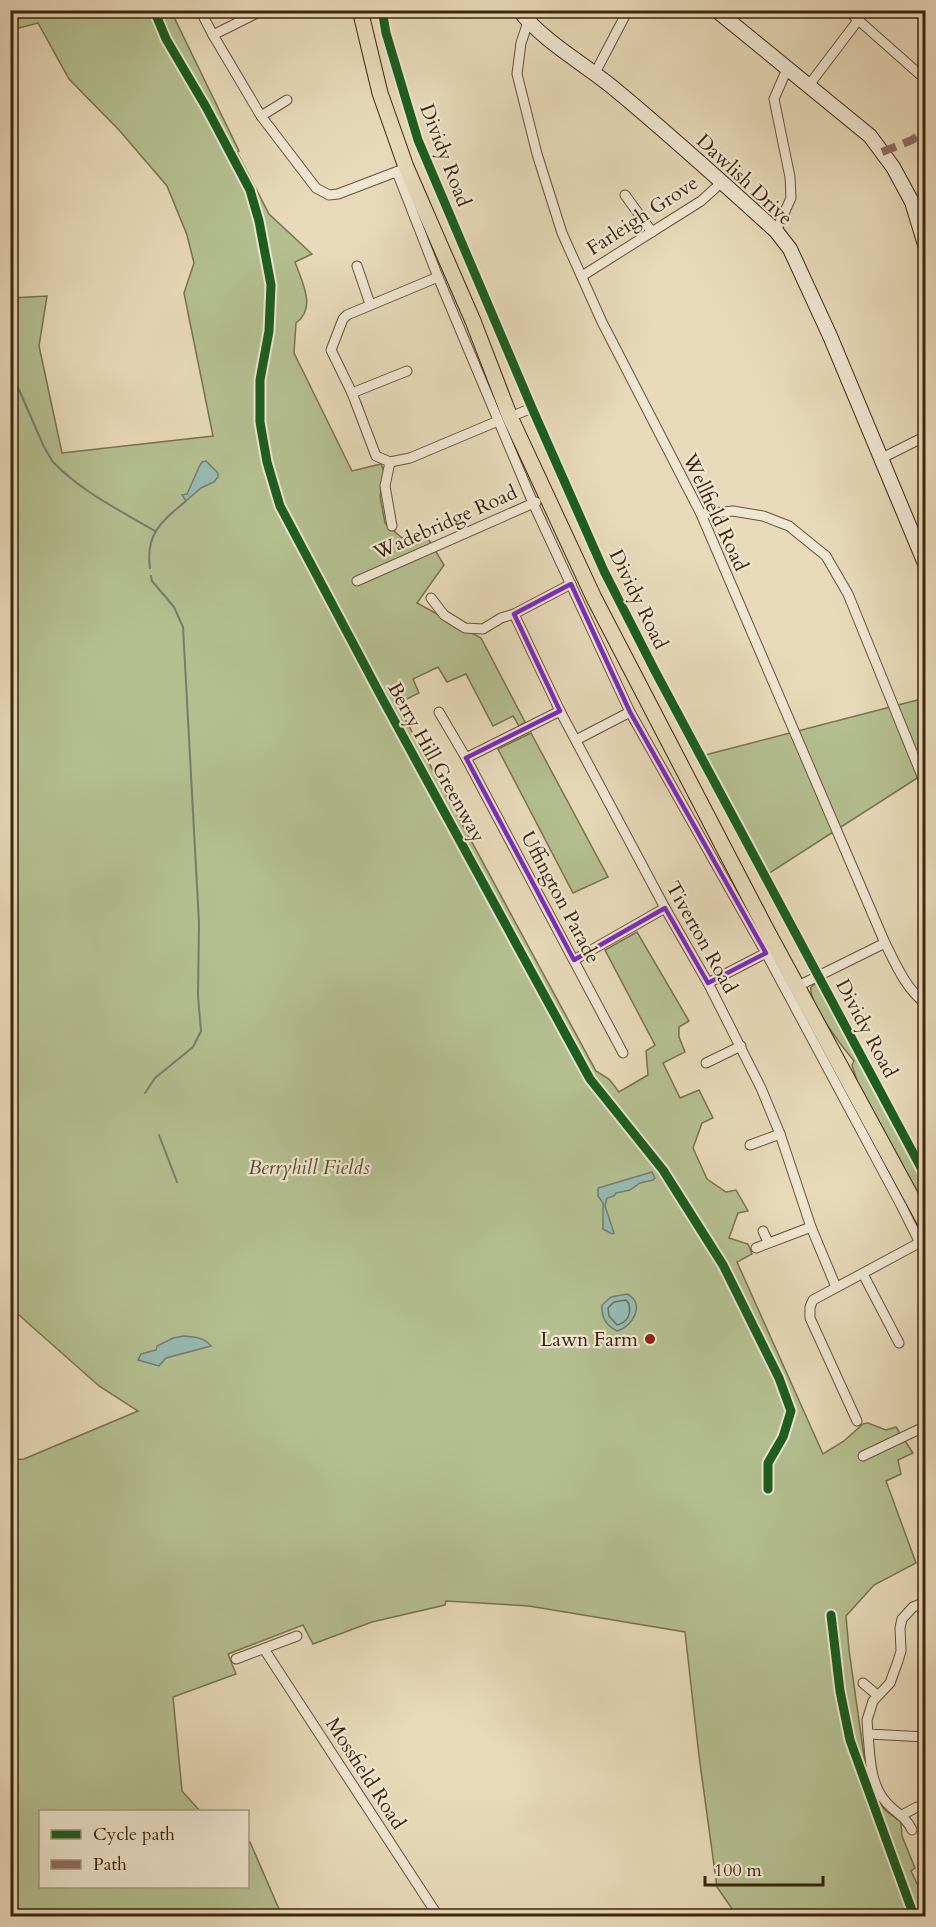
<svg xmlns="http://www.w3.org/2000/svg" width="936" height="1927" font-family="Cardo,serif">
	<rect width="100%" height="100%" fill="#e7d9b9"/>
	<filter id="stains"><feTurbulence type="fractalNoise" baseFrequency=".00333" numOctaves="4"/><feColorMatrix values="0 0 0 0 .2 0 0 0 0 .09 0 0 0 0 .02 0 0 0 .5 -.17"/></filter>
	<radialGradient id="worn" r=".72"><stop offset=".6" stop-color="#630" stop-opacity="0"/><stop offset="1" stop-color="#630" stop-opacity=".3"/></radialGradient>
	<g fill="#b4bf90" stroke="#79724e" stroke-width="1.5">
		<path d="M 10,11 L 171,11 L 239,151 L 237,152 L 269,214 L 312,254 L 295,262 C 302,282 317,308 296,323 L 294,353 L 352,471 L 381,464 L 385,474 L 380,496 L 385,523 L 402,538 L 423,530 L 444,565 L 417,603 L 481,638 L 525,722 L 519,726 L 513,716 L 493,726 L 466,674 L 447,682 L 438,667 L 413,679 L 419,693 L 397,704 L 596,1071 L 609,1079 L 619,1092 L 648,1075 L 646,1051 L 655,1045 L 605,950 L 637,932 L 689,1021 L 679,1027 L 679,1037 L 685,1052 L 663,1063 L 680,1098 L 699,1090 L 713,1118 L 702,1123 L 693,1148 L 707,1179 L 726,1192 L 736,1190 L 748,1211 L 738,1213 L 729,1238 L 748,1244 L 752,1254 L 737,1262 L 823,1454 L 844,1441 L 863,1424 L 868,1423 L 886,1430 L 896,1427 L 913,1453 L 898,1460 L 901,1474 L 886,1481 L 916,1563 L 874,1585 L 846,1616 L 849,1650 L 865,1763 L 877,1799 L 885,1810 L 901,1822 L 902,1836 L 915,1868 L 911,1871 L 925,1900 L 925,1916 L 737,1916 L 717,1887 L 699,1756 L 685,1632 L 529,1606 L 446,1601 L 445,1605 L 372,1622 L 313,1644 L 303,1625 L 228,1654 L 236,1674 L 173,1697 L 182,1791 L 200,1811 L 40,1812 L 40,1886 L 248,1886 L 248,1842 L 250,1842 L 282,1916 L 28,1916 L 11,1902 L 11,1460 L 24,1459 L 138,1411 L 99,1386 L 11,1308 L 11,298 L 47,296 L 39,346 L 62,453 L 213,436 L 184,293 L 194,263 L 187,235 L 167,186 L 119,130 L 69,79 L 38,23 L 11,30 Z"/>
		<polygon points="925,698 925,773 768,874 705,755"/>
		<polygon points="531,733 608,877 573,893 498,749"/>
		<path d="M 815,984 L 818,984 L 925,1184 L 925,1210 L 859,1087 L 852,1065 L 854,1061 C 843,1048 808,1003 811,987 Z"/>
	</g>
	<g fill="#97bab2" stroke="#737e70" stroke-width="1.5">
		<polygon points="206,461 218,473 218,477 214,482 201,488 186,501 182,495 187,494 200,465 202,462"/>
		<polygon points="652,1172 655,1178 653,1180 640,1183 630,1190 616,1193 614,1196 607,1198 605,1206 614,1233 612,1234 603,1229 603,1203 598,1196 598,1188"/>
		<path d="M 627,1294 C 646,1303 633,1327 617,1331 C 607,1326 601,1317 602,1305 L 611,1297 Z"/>
		<path d="M 184,1336 C 194,1337 204,1337 211,1346 L 166,1358 L 159,1366 L 138,1360 L 141,1354 L 156,1350 L 157,1346 L 173,1338 Z"/>
	</g>
	<g fill="none" stroke-linecap="round" stroke-linejoin="round">
		<path stroke="#6a6f60" stroke-width="1.5" d="M 626,1300 L 629,1304 C 631,1314 628,1322 617,1325 L 609,1316 L 608,1308 L 614,1302 Z"/>
		<g stroke="#737e70" stroke-width="2">
			<polyline points="10,369 44,447 53,462"/>
			<path d="M 54,463 C 82,492 121,511 155,531"/>
			<path d="M 150,568 C 145,534 162,521 186,501"/>
			<polyline points="145,1093 155,1078 193,1047 201,1031 198,996 199,923 183,627 174,607 152,581 151,576"/>
			<polyline points="159,1135 177,1182"/>
		</g>
		<defs>
			<g id="street">
				<polyline points="200,10 213,35 261,116 316,188 329,195 338,194 401,170"/>
				<polyline points="382,10 386,33 418,140 532,408 604,571 655,671 926,1177"/>
				<polyline points="847,10 926,80"/>
				<path d="M 528,22 L 521,43 L 517,74 L 537,154 L 562,233 L 602,322 L 701,514 L 885,943 C 896,965 906,989 926,1004"/>
				<polyline points="213,35 263,10"/>
				<polyline points="595,73 628,10"/>
				<polyline points="809,85 859,19"/>
				<polyline points="261,116 287,100"/>
				<polyline points="397,172 438,277 533,503 630,712 766,953 901,1205 926,1255"/>
				<polyline points="625,195 652,232"/>
				<polyline points="776,231 791,198 790,177 774,99 787,69"/>
				<polyline points="357,266 370,304"/>
				<polyline points="582,276 701,201 722,182"/>
				<polyline points="438,277 347,315 343,319 331,350 352,393 376,456 390,462 410,458 498,421"/>
				<polyline points="352,393 407,371"/>
				<polyline points="510,417 532,408"/>
				<polyline points="880,459 926,436"/>
				<polyline points="390,462 385,486 392,526"/>
				<polyline points="701,514 733,511 763,516 789,526 826,556 848,594 926,786"/>
				<polyline points="357,581 536,502"/>
				<polyline points="431,598 444,615 465,628 483,629 501,618 514,614 571,584"/>
				<polyline points="514,614 560,711 665,908 708,983 761,1088 780,1134 811,1227 836,1287"/>
				<polyline points="439,712 466,758 623,1053"/>
				<polyline points="576,740 630,712"/>
				<polyline points="466,758 560,711"/>
				<polyline points="926,887 924,889 926,900"/>
				<polyline points="574,960 665,908"/>
				<polyline points="708,983 766,953"/>
				<polyline points="798,986 885,943"/>
				<polyline points="706,1063 741,1046"/>
				<polyline points="750,1145 780,1134"/>
				<polyline points="763,1231 768,1242"/>
				<polyline points="756,1248 811,1227"/>
				<polyline points="863,1274 899,1343"/>
				<polyline points="857,1421 810,1318 810,1307 813,1300 919,1243"/>
				<polyline points="863,1456 926,1426"/>
				<polyline points="926,1602 913,1607 902,1619 900,1628 901,1651 898,1661 890,1683 873,1701 867,1720 868,1734 926,1737"/>
				<polyline points="264,1649 438,1916"/>
				<polyline points="236,1659 297,1636"/>
				<polyline points="863,1683 877,1695"/>
				<path d="M 868,1734 C 870,1757 870,1784 886,1802 C 895,1813 906,1816 912,1830"/>
				<polyline points="902,1815 917,1807"/>
			</g>
			<g id="secondary">
				<path d="M 519,10 C 542,40 581,62 611,86 C 667,132 722,182 776,231 L 790,249 L 830,336 L 926,566"/>
				<polyline points="716,10 870,136 893,167 912,202 926,248"/>
			</g>
			<polyline id="primary" points="360,10 380,93 406,167 473,321 510,417 594,598 766,929 926,1224"/>
		</defs>
		<use href="#street" stroke="#685138" stroke-width="11"/>
		<use href="#secondary" stroke="#3e240d" stroke-width="16"/>
		<use href="#primary" stroke="#3e240d" stroke-width="17"/>
		<use href="#street" stroke="#efe6d2" stroke-width="9"/>
		<use href="#secondary" stroke="#efe6d2" stroke-width="14"/>
		<use href="#primary" stroke="#e7d9b9" stroke-width="15"/>
		<polyline stroke="#8d6e63" stroke-width="8" stroke-dasharray="15 8" stroke-linecap="butt" points="882,152 912,140 926,130"/>
		<defs>
			<g id="cycleway">
				<polyline points="154,10 166,39 206,107 250,190 259,221 271,285 269,331 260,380 260,422 267,462 280,506 382,698 590,1079 663,1170 723,1265 779,1378 791,1411 783,1437 768,1463 768,1489"/>
				<polyline points="382,10 386,33 418,140 532,408 604,571 655,671 926,1177"/>
				<polyline points="831,1615 840,1691 850,1740 914,1916"/>
			</g>
		</defs>
		<use href="#cycleway" stroke="#efe6d2" stroke-width="13"/>
		<use href="#cycleway" stroke="#1b5e20" stroke-width="9"/>
	</g>
	<path fill="none" stroke="#7b2cbf" stroke-width="4.5" stroke-linejoin="round" d="M 571,584 L 630,712 L 766,953 L 708,983 L 665,908 L 574,960 L 466,758 L 560,711 L 514,614 Z"/>
	<circle fill="#8f2418" stroke="#efe6d2" stroke-width="2" cx="650" cy="1339" r="6"/>
	<g text-anchor="middle" stroke-width="4.5" stroke-linejoin="round" paint-order="stroke">
		<g font-size="20" fill="#3e240d" stroke="#efe6d2">
			<text transform="translate(446 155) rotate(69)" y="7">Dividy Road</text>
			<text transform="translate(745 179) rotate(43)" y="7">Dawlish Drive</text>
			<text transform="translate(642 215) rotate(-33)" y="7">Farleigh Grove</text>
			<text transform="translate(716 512) rotate(65)" y="7">Wellfield Road</text>
			<text transform="translate(445 522) rotate(-24)" y="7">Wadebridge Road</text>
			<text transform="translate(639 599) rotate(64)" y="7">Dividy Road</text>
			<text transform="translate(437 762) rotate(61)" y="7">Berry Hill Greenway</text>
			<text transform="translate(561 897) rotate(62)" y="7">Uffington Parade</text>
			<text transform="translate(702 937) rotate(61)" y="7">Tiverton Road</text>
			<text transform="translate(867 1028) rotate(62)" y="7">Dividy Road</text>
			<text transform="translate(366 1773) rotate(57)" y="7">Mossfield Road</text>
		</g>
		<g font-size="20" font-style="italic" fill="#5c4b2e" stroke="#efe6d2">
			<text x="309" y="1174">Berryhill Fields</text>
		</g>
		<g font-size="20" fill="#3e240d" stroke="#efe6d2" text-anchor="end">
			<text x="638" y="1346">Lawn Farm</text>
		</g>
	</g>
	<rect width="936" height="1927" fill="none" stroke="#e7d9b9" stroke-width="36"/>
	<rect x="12" y="12" width="912" height="1903" fill="none" stroke="#3e240d" stroke-width="3"/>
	<rect x="18" y="18" width="900" height="1891" fill="none" stroke="#3e240d" stroke-width="1.5"/>
	<rect x="39" y="1810" width="210" height="78" fill="#efe6d2" stroke="#a89883" stroke-width="1.5"/>
	<rect x="51" y="1830" width="30" height="9" fill="#1b5e20" stroke="#a89883" stroke-width="1.5"/>
	<text x="93" y="1840" font-size="18" fill="#3e240d">Cycle path</text>
	<rect x="51" y="1860" width="30" height="9" fill="#8d6e63" stroke="#a89883" stroke-width="1.5"/>
	<text x="93" y="1870" font-size="18" fill="#3e240d">Path</text>
	<path d="M705 1876v9h118v-9" fill="none" stroke="#3e240d" stroke-width="3"/>
	<text x="714" y="1876" font-size="18" fill="#3e240d" stroke="#efe6d2" stroke-width="4.5" paint-order="stroke">100 m</text>
	<rect width="100%" height="100%" filter="url(#stains)"/>
	<rect width="100%" height="100%" fill="url(#worn)"/>
</svg>
